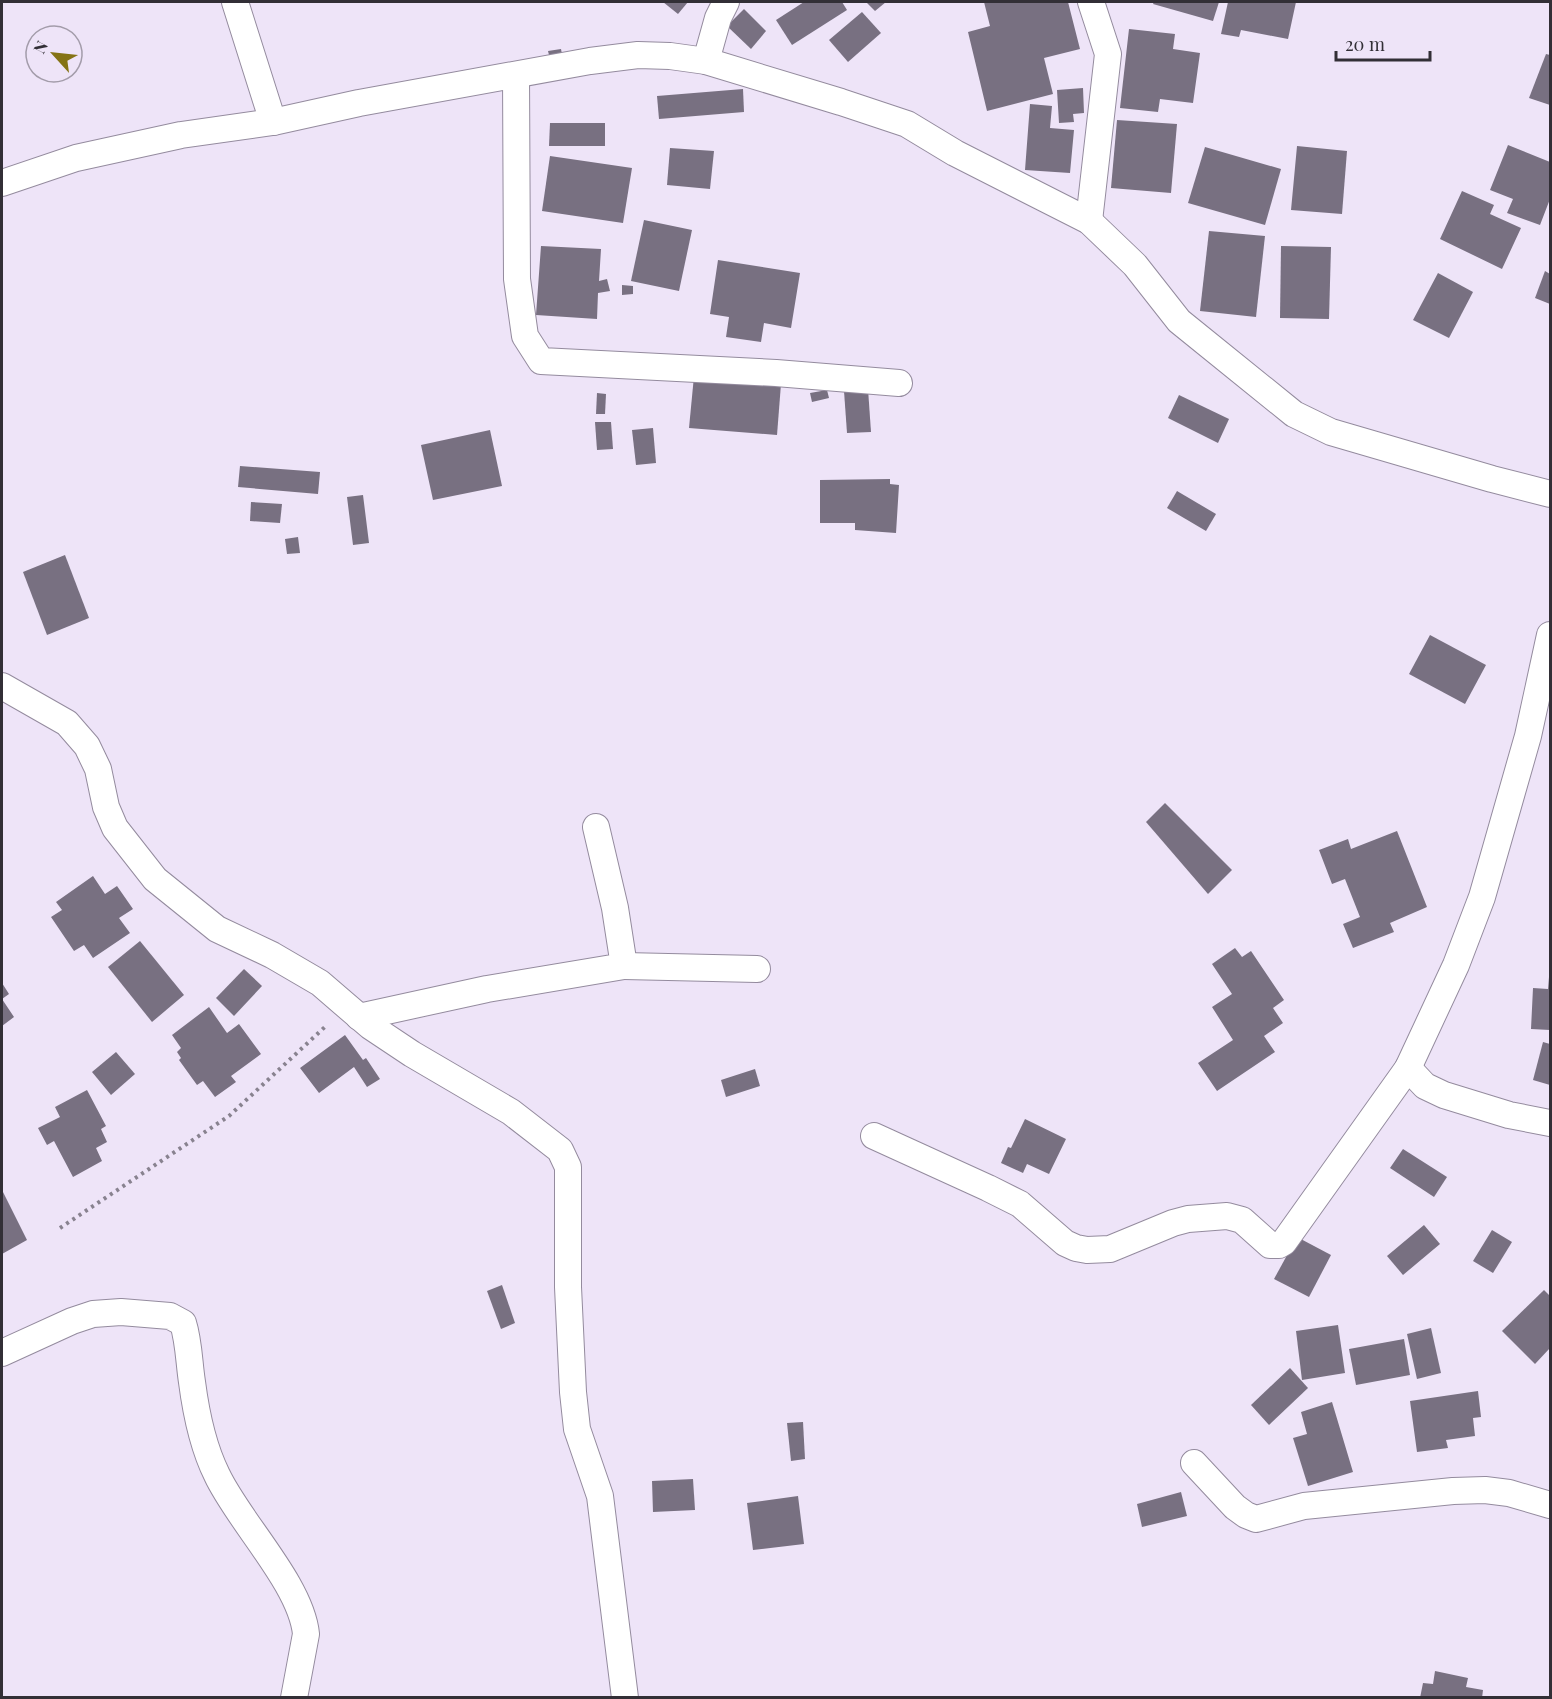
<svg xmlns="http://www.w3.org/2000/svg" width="1552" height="1699" font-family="'Playfair Display',serif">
	<rect width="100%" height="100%" fill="#eee4f8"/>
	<g fill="#787081">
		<polygon points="663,2 688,2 678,14"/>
		<polygon points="804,2 842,2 847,10 792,45 776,20"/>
		<polygon points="866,2 886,2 875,11"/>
		<polygon points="984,2 1068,2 1080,49 1044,58 1053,94 987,111 968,32 990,26"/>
		<polygon points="1154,2 1219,2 1213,21 1153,4"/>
		<polygon points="1228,2 1296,2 1288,39 1241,30 1239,37 1221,34"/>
		<polygon points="744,9 766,31 751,49 727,26"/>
		<polygon points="862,12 881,33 848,62 829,40"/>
		<polygon points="1129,29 1175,34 1173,49 1200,53 1193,103 1160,99 1158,112 1120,108"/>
		<polygon points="561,49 564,64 552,67 548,51"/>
		<polygon points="1546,54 1550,55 1550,105 1529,98"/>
		<polygon points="1083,88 1084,113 1073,114 1074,122 1059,123 1057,90"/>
		<polygon points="743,89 744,112 659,119 657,96"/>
		<polygon points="1030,104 1052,106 1050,128 1074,130 1070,173 1025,170"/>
		<polygon points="1117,120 1177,124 1171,193 1111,188"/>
		<polygon points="550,123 605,123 605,146 549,146"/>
		<polygon points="1508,145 1550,162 1550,199 1540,225 1507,213 1513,199 1490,190"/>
		<polygon points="1297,146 1347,151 1342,214 1291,210"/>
		<polygon points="1205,147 1281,169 1265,225 1188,203"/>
		<polygon points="670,148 714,151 710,189 667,185"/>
		<polygon points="550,156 632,168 623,223 542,211"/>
		<polygon points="1462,191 1494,205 1490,214 1521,228 1502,269 1440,239"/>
		<polygon points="644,220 692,230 679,291 631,281"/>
		<polygon points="1209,231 1265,236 1256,317 1200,311"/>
		<polygon points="541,246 601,249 599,281 607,279 610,291 598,293 597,319 536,315"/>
		<polygon points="1281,246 1331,247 1329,319 1280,318"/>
		<polygon points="718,260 800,273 791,328 764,323 761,342 726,337 729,317 710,314"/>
		<polygon points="1545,271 1550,274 1550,304 1535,298"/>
		<polygon points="1438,273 1473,292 1449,338 1413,320"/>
		<polygon points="622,285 633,286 633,294 622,295"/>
		<polygon points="694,376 781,384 777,435 689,428"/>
		<polygon points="868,389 871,432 847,433 844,391"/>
		<polygon points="827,390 829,398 812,402 810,393"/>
		<polygon points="597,393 606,394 605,414 596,414"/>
		<polygon points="1179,395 1229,419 1218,443 1168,418"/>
		<polygon points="595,422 611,422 613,449 597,450"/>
		<polygon points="653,428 656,463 636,465 632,430"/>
		<polygon points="490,430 502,486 433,500 421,445"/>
		<polygon points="240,466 320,472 318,494 238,487"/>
		<polygon points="890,479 890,484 899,485 896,533 855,530 855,523 820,523 820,480"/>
		<polygon points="1177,491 1216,514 1206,531 1167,508"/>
		<polygon points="363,495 369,543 353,545 347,497"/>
		<polygon points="251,502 282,504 280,523 250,521"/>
		<polygon points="298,537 300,553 287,554 285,539"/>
		<polygon points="65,555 89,618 47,635 23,572"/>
		<polygon points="1430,635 1486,665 1465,704 1409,674"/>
		<polygon points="1165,803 1232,870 1208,894 1146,822"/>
		<polygon points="1397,831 1427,907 1390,923 1394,932 1353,948 1343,924 1360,917 1345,879 1332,884 1319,850 1348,839 1351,849"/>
		<polygon points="93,876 105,894 117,886 133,909 119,918 130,933 93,958 84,945 74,951 51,917 62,910 56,902"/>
		<polygon points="140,941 184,995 152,1022 108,967"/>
		<polygon points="1235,948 1242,957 1251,951 1284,1000 1273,1008 1283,1023 1264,1036 1275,1052 1217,1091 1198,1063 1233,1040 1212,1007 1232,994 1212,964"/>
		<polygon points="244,969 262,986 234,1016 216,998"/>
		<polygon points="1549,977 1550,977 1550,1030 1531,1029 1533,988 1548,989"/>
		<polygon points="2,983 9,994 2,999 14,1017 2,1026"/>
		<polygon points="209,1007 227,1033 239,1024 261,1054 231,1076 236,1082 215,1097 203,1081 197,1085 179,1060 181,1058 177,1052 181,1048 172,1035"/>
		<polygon points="345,1035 363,1060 366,1058 380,1079 367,1087 354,1067 319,1093 300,1068"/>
		<polygon points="1543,1042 1550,1044 1550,1085 1533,1080"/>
		<polygon points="116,1052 135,1074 111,1095 92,1072"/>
		<polygon points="755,1069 760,1086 726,1097 721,1080"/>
		<polygon points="87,1090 106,1126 101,1129 107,1142 96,1148 102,1161 73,1177 54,1141 47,1145 38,1128 60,1117 55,1107"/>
		<polygon points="1025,1119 1066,1139 1049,1174 1027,1164 1023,1173 1001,1163 1008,1147 1011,1148"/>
		<polygon points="1403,1149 1447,1177 1434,1197 1390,1168"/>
		<polygon points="2,1190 27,1240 2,1254"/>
		<polygon points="1424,1225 1440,1244 1403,1275 1387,1256"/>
		<polygon points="1492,1230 1512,1242 1493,1273 1473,1261"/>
		<polygon points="1297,1237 1331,1255 1309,1297 1274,1279"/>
		<polygon points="502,1285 515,1323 501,1329 487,1291"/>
		<polygon points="1544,1290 1550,1296 1550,1348 1535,1364 1502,1331"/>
		<polygon points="1338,1325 1345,1373 1302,1380 1296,1331"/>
		<polygon points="1431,1328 1441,1373 1417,1379 1407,1334"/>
		<polygon points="1404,1339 1410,1375 1356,1385 1349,1349"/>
		<polygon points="1290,1368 1308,1388 1269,1425 1251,1405"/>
		<polygon points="1478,1391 1481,1417 1473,1418 1475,1436 1446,1440 1448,1448 1417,1452 1410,1401"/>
		<polygon points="1332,1402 1353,1472 1308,1486 1293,1438 1307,1434 1301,1412"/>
		<polygon points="803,1422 805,1459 791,1461 787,1423"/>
		<polygon points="693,1479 695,1510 653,1512 652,1481"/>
		<polygon points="1181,1492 1187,1516 1142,1527 1137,1504"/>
		<polygon points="798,1496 804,1544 753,1550 747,1503"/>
		<polygon points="1435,1671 1468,1678 1466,1687 1483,1690 1482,1698 1420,1698 1423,1683 1433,1684"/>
	</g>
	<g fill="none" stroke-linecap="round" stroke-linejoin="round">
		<defs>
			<g id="street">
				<polyline points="235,2 273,122"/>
				<polyline points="706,61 718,18 726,2"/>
				<polyline points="516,75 517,279 525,336 541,361 776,373 899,383"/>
				<polyline points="2,183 76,158 181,135 273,122 359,103 590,61 638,55 670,56 706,61 841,102 907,124 955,153 1089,221 1135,265 1179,321 1294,414 1331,432 1492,479 1550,494"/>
				<polyline points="1089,221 1108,54 1091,2"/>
				<polyline points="2,686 67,723 87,746 98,769 106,807 115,828 155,879 217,929 272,955 320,983 370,1026 412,1054 511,1112 560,1150 568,1167 568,1287 573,1392 577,1429 600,1496 625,1698"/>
				<polyline points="624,966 757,969"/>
				<polyline points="359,1017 487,989 624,966 615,908 596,827"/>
				<polyline points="1408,1068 1425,1086 1444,1095 1509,1115 1550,1123"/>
				<polyline points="874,1136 988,1188 1020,1204 1065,1243 1076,1248 1087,1250 1110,1249 1173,1223 1188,1219 1227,1216 1242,1220 1270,1245 1279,1245 1284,1242 1408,1068 1456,965 1482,897 1528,736 1550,635"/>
				<path d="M 2,1353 L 72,1321 L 93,1314 L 121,1312 L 170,1316 L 183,1323 C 189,1342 189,1363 192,1382 C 196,1413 203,1447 217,1475 C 239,1522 301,1584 306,1634 L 294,1698"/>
				<polyline points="1194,1463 1235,1507 1246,1515 1256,1519 1304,1506 1453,1491 1485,1490 1509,1493 1550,1505"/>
			</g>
		</defs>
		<use href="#street" stroke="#948b9e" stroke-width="28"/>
		<polyline stroke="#88828f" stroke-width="4" stroke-dasharray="3 4.5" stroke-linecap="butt" points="60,1228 229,1116 327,1025"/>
		<use href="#street" stroke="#fff" stroke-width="26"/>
	</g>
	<rect width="1552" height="1699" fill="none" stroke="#322f36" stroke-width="6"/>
	<g transform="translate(54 54) rotate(297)"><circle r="28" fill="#eee4f8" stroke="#a39caa" stroke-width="1.5"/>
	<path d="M0-4.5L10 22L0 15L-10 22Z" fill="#857315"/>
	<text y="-9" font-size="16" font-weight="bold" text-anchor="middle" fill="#322f36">N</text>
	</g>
	<path d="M1336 51v9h94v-9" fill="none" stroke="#322f36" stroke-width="3"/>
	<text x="1345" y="51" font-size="18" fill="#322f36" stroke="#eee4f8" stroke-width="4.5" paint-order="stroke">20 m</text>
</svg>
